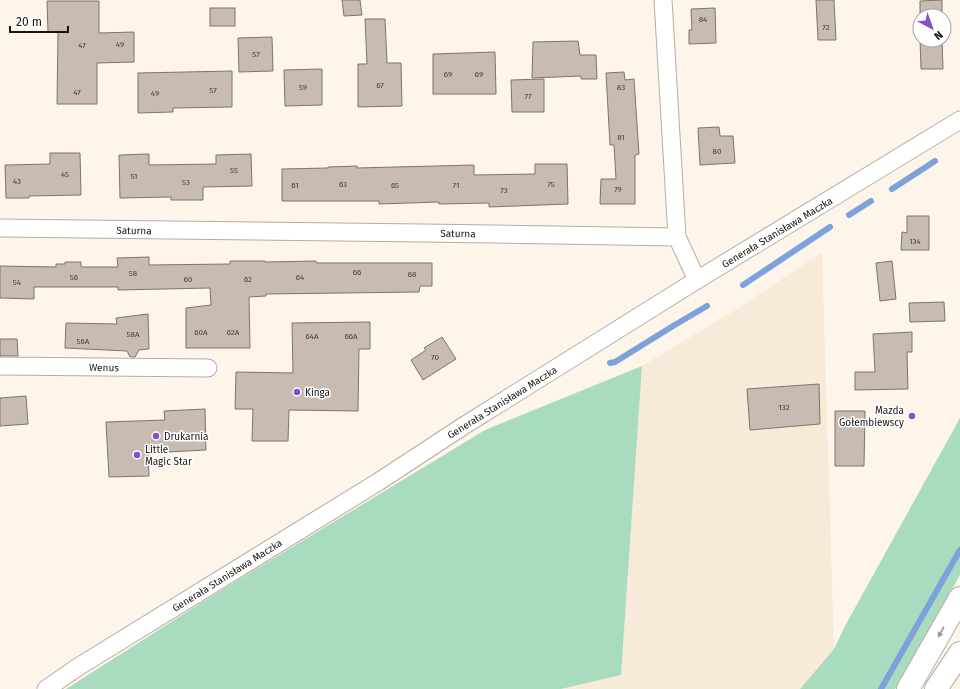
<svg xmlns="http://www.w3.org/2000/svg" width="960" height="689" font-family="'Fira Sans',sans-serif">
	<rect width="100%" height="100%" fill="#fdf5e9"/>
	<polygon fill="#f8ead8" points="822,252 834,649 800,689 561,689 621,675 642,366 737,309"/>
	<g fill="#a9dcbf">
		<polygon points="642,366 621,675 561,689 66,689 215,594 485,430"/>
		<polygon points="960,418 960,575 895,689 800,689 834,649 845,626"/>
	</g>
	<g fill="none" stroke-linecap="round" stroke-linejoin="round">
		<g stroke="#7da1db" stroke-width="6">
			<polyline points="892,189 935,161"/>
			<polyline points="849,215 871,201"/>
			<polyline points="743,285 830,227"/>
			<polyline points="610,363 615,362 673,326 707,306"/>
			<polyline points="881,689 960,550"/>
		</g>
	</g>
	<g fill="#c7bbb2" stroke="#7f736c">
		<polygon points="342,0 360,0 362,15 344,16"/>
		<polygon points="816,0 834,0 836,40 818,40"/>
		<polygon points="942,0 942,16 920,16 920,1"/>
		<polygon points="47,1 99,1 99,33 134,32 134,62 97,63 97,104 57,104 58,32 48,32"/>
		<rect x="210" y="8" width="25" height="18"/>
		<polygon points="715,8 716,43 689,44 689,30 692,30 691,9"/>
		<polygon points="365,19 385,19 387,63 401,63 402,106 358,107 358,64 367,64"/>
		<polygon points="272,37 273,71 239,72 238,38"/>
		<polygon points="920,40 942,40 943,69 921,69"/>
		<polygon points="578,41 580,55 596,55 597,79 581,79 581,76 532,78 533,42"/>
		<polygon points="495,52 496,94 433,94 433,54"/>
		<polygon points="322,69 322,105 285,106 284,70"/>
		<polygon points="232,71 232,107 173,108 173,112 138,113 138,73"/>
		<polygon points="624,72 625,80 634,79 639,154 635,155 635,204 600,204 601,179 616,179 614,145 610,145 606,73"/>
		<polygon points="544,79 544,112 512,112 511,80"/>
		<polygon points="719,127 720,136 733,136 735,163 700,165 698,128"/>
		<polygon points="50,153 80,153 81,195 29,196 29,198 6,198 5,165 50,164"/>
		<polygon points="149,154 149,165 216,164 216,155 251,154 252,186 203,187 203,200 171,200 171,197 120,198 119,155"/>
		<polygon points="535,164 567,164 568,204 489,207 489,203 439,204 439,202 379,204 379,201 282,201 282,169 328,168 328,167 357,166 357,168 474,165 474,175 535,174"/>
		<polygon points="907,216 929,216 929,250 901,250 902,232 907,233"/>
		<polygon points="149,257 149,265 230,264 230,261 265,261 265,262 316,261 317,263 432,263 432,286 420,286 419,292 266,294 266,296 249,297 250,348 186,348 186,308 211,305 210,288 118,290 118,287 34,287 34,299 0,298 0,266 56,267 56,264 65,264 65,262 81,262 81,267 118,267 117,258"/>
		<polygon points="892,261 896,299 880,301 876,263"/>
		<polygon points="944,302 945,321 910,322 909,303"/>
		<polygon points="148,314 149,349 139,350 135,357 130,357 127,351 65,348 66,323 117,324 116,318"/>
		<polygon points="370,322 370,349 359,349 358,411 289,410 288,441 252,441 253,409 235,409 236,372 293,373 292,323"/>
		<polygon points="912,332 912,352 907,352 908,389 855,390 855,372 875,372 873,334"/>
		<polygon points="442,337 456,359 423,380 411,360 426,350 424,348"/>
		<polygon points="0,339 17,339 18,356 0,356"/>
		<polygon points="819,384 820,424 750,430 747,389"/>
		<polygon points="26,396 28,424 0,426 0,398"/>
		<polygon points="205,409 206,450 148,453 149,476 109,477 106,422 165,420 164,411"/>
		<polygon points="835,411 865,411 864,466 835,466"/>
	</g>
	<g fill="none" stroke-linecap="round" stroke-linejoin="round">
		<defs>
			<g id="minor">
				<polyline points="0,228 423,233 677,237 663,0"/>
				<polyline points="677,237 697,280"/>
				<polyline points="0,366 208,368"/>
				<polyline points="46,689 78,667 378,482 465,425 697,280 960,120"/>
			</g>
			<g id="trunk">
				<polyline points="908,689 960,598"/>
				<polyline points="936,689 960,653"/>
			</g>
		</defs>
		<use href="#minor" stroke="#b5ada1" stroke-width="19"/>
		<use href="#trunk" stroke="#b5ada1" stroke-width="24"/>
		<use href="#minor" stroke="#fff" stroke-width="17"/>
		<use href="#trunk" stroke="#fff" stroke-width="22"/>
	</g>
	<defs><path id="oneway-solid" d="M-6-.8H1V-3.2L6.5 0L1 3.2V.8H-6Z"/></defs>
	<use fill="#979694" href="#oneway-solid" transform="translate(941 632) rotate(119)"/>
	<g fill="#8650c8" stroke="#fff" stroke-width="1.5">
		<circle cx="297" cy="392" r="4"/>
		<circle cx="912" cy="416" r="4"/>
		<circle cx="156" cy="436" r="4"/>
		<circle cx="137" cy="455" r="4"/>
	</g>
	<g text-anchor="middle" stroke-width="3" stroke-linejoin="round" paint-order="stroke">
		<g font-size="8" fill="#443e39">
			<text x="703" y="22">84</text>
			<text x="826" y="30">72</text>
			<text x="120" y="47">49</text>
			<text x="82" y="48">47</text>
			<text x="256" y="57">57</text>
			<text x="448" y="77">69</text>
			<text x="479" y="77">69</text>
			<text x="380" y="88">67</text>
			<text x="303" y="90">59</text>
			<text x="621" y="90">83</text>
			<text x="213" y="93">57</text>
			<text x="77" y="95">47</text>
			<text x="155" y="96">49</text>
			<text x="528" y="99">77</text>
			<text x="621" y="140">81</text>
			<text x="717" y="154">80</text>
			<text x="234" y="173">55</text>
			<text x="65" y="177">45</text>
			<text x="134" y="179">51</text>
			<text x="17" y="184">43</text>
			<text x="186" y="185">53</text>
			<text x="343" y="187">63</text>
			<text x="551" y="187">75</text>
			<text x="295" y="188">61</text>
			<text x="395" y="188">65</text>
			<text x="456" y="188">71</text>
			<text x="618" y="192">79</text>
			<text x="504" y="193">73</text>
			<text x="915" y="244">134</text>
			<text x="357" y="275">66</text>
			<text x="133" y="276">58</text>
			<text x="412" y="277">68</text>
			<text x="74" y="280">56</text>
			<text x="300" y="280">64</text>
			<text x="188" y="282">60</text>
			<text x="248" y="282">62</text>
			<text x="17" y="285">54</text>
			<text x="201" y="335">60A</text>
			<text x="233" y="335">62A</text>
			<text x="133" y="337">58A</text>
			<text x="312" y="339">64A</text>
			<text x="351" y="339">66A</text>
			<text x="83" y="344">56A</text>
			<text x="435" y="360">70</text>
			<text x="784" y="410">132</text>
		</g>
		<g font-size="10" fill="#181511" stroke="#fff">
			<text transform="translate(134 230) rotate(1)" y="4">Saturna</text>
			<text transform="translate(777 232) rotate(-31)" y="4">Generała Stanisława Maczka</text>
			<text transform="translate(458 233) rotate(1)" y="4">Saturna</text>
			<text transform="translate(104 367) rotate(1)" y="4">Wenus</text>
			<text transform="translate(502 402) rotate(-32)" y="4">Generała Stanisława Maczka</text>
			<text transform="translate(227 575) rotate(-32)" y="4">Generała Stanisława Maczka</text>
		</g>
		<g font-size="10" fill="#181511" stroke="#fff" text-anchor="start">
			<text x="305" y="396">Kinga</text>
			<text x="904" y="414" text-anchor="end">Mazda<tspan x="904" dy="12">Gołembiewscy</tspan></text>
			<text x="164" y="440">Drukarnia</text>
			<text x="145" y="453">Little<tspan x="145" dy="12">Magic Star</tspan></text>
		</g>
	</g>
	<g transform="translate(932 28) rotate(139)"><circle r="19" fill="#ffffff" stroke="#a3a1a0"/>
	<path d="M0-3L7 15L0 10L-7 15Z" fill="#8650c8"/>
	<text y="-6" font-size="11" font-weight="bold" text-anchor="middle" fill="#181511">N</text>
	</g>
	<path d="M10 26v6h58v-6" fill="none" stroke="#181511" stroke-width="2"/>
	<text x="16" y="26" font-size="12" fill="#181511" stroke="#ffffff" stroke-width="3" paint-order="stroke">20 m</text>
</svg>
